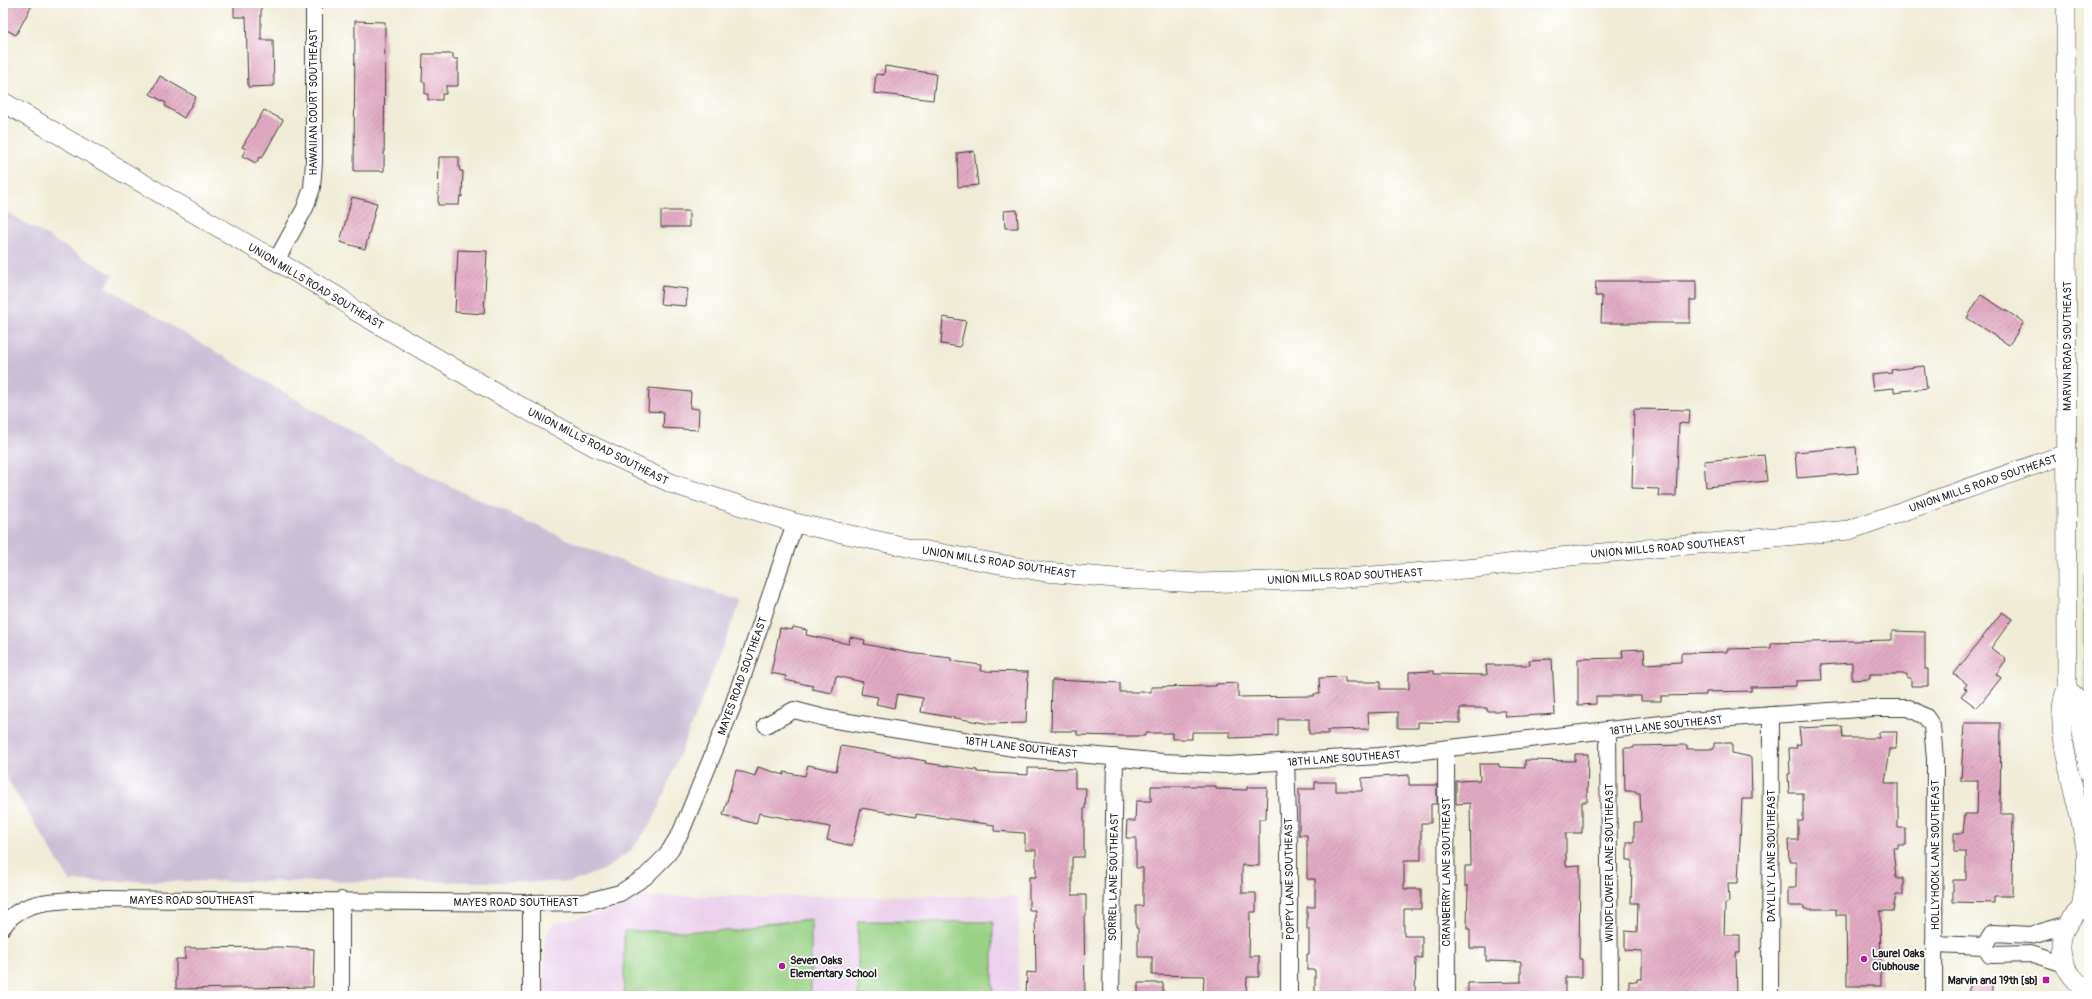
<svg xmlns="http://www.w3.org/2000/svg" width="2092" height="999" font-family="Pangolin,sans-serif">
	<defs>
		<pattern id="park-tufts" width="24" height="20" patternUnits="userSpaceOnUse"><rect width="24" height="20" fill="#99d285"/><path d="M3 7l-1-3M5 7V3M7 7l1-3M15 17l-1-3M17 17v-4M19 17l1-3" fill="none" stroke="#83b472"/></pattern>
		<pattern id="building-hatch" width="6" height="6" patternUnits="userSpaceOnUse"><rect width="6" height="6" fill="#e2aac3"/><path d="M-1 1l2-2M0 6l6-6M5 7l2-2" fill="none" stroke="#c192a7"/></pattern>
	</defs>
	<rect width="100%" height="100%" fill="#fff"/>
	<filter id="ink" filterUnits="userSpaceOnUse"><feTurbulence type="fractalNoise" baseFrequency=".025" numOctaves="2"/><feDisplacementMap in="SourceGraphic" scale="8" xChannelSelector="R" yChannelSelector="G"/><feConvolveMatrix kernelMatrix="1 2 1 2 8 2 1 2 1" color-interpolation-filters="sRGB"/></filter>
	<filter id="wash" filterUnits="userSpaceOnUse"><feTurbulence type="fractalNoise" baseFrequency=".012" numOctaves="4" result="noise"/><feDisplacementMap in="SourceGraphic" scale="16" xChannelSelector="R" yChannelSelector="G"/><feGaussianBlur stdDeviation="0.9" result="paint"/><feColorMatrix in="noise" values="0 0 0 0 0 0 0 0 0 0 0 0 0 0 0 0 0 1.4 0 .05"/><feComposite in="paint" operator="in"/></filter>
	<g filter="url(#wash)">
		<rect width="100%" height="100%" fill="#f0ecd7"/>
		<polygon fill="#ebd1ec" points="659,896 1019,896 1019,996 545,996 545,936 553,924 599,913 638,897"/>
		<polygon fill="#cbbfd6" points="3,210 113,275 106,287 397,459 460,491 580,545 637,567 741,601 658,809 651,824 631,850 607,868 583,878 570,882 70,881 3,772"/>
		<polygon fill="url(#park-tufts)" stroke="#5a7750" points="2084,574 2089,574 2089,917 2084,916"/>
		<g fill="#99d285" stroke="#5a7750">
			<polygon points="811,919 811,996 624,996 624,931 735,931 755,925"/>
			<polygon points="858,921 993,922 993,996 858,996"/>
		</g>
		<g id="blocks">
			<g fill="url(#building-hatch)">
				<polygon points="8,3 33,3 16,35 3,28 3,13"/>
				<polygon points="234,3 261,3 261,40 273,40 274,86 248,87 246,17 234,17"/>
				<polygon points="355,21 385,22 384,171 354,171"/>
				<polygon points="423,54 453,54 453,59 458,59 458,86 446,86 446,94 442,94 442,100 428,100 428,94 425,94 425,82 422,82"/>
				<polygon points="885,66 936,74 933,100 874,93 876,74 884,75"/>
				<polygon points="160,76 196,97 184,118 165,106 166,103 150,94"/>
				<polygon points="264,110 283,120 262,158 260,157 256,163 242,156 246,149 242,147"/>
				<polygon points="974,151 978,185 958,187 957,153"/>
				<polygon points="439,157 459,157 459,167 460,171 463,171 462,197 460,196 459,205 438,205"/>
				<polygon points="352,197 377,203 365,249 340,242"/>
				<polygon points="1017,210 1018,228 1005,228 1004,211"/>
				<rect x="661" y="211" width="28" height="16"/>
				<polygon points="458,250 487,251 484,314 455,312"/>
				<polygon points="1596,281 1696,281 1696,300 1690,300 1690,323 1601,323 1602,296 1595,296"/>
				<polygon points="662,286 688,289 686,306 660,304"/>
				<polygon points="1981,295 2024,322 2009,345 1967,318"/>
				<polygon points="943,317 966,321 960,347 941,344"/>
				<polygon points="1924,366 1927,388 1894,392 1894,388 1873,390 1871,375 1892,373 1891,370"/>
				<polygon points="649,388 691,392 690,408 699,409 698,430 663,428 664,412 648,411"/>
				<polygon points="1634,409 1690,410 1689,424 1679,423 1676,496 1658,496 1659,489 1632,488"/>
				<polygon points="1856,447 1858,473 1797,478 1795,452"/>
				<polygon points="1764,455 1767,481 1706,487 1704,461"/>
				<polygon points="2002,612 2012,619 1991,648 2006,660 1996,674 2001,678 1977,708 1961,696 1967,689 1964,688 1967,684 1954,674"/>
				<polygon points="793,627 807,630 806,635 849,644 850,637 865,640 864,644 909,653 951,658 951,661 981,665 980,671 1028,672 1026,723 990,724 921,712 923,698 897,694 894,708 876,704 878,697 861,694 863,682 836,676 832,693 812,689 813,686 785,680 786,676 771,673 780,628 792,630"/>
				<polygon points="1892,631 1925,632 1925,669 1928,669 1928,686 1911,686 1911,678 1907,678 1907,674 1870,674 1870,679 1852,680 1852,663 1821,665 1822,680 1796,681 1796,686 1751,687 1751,691 1706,692 1706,695 1661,696 1661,701 1641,701 1641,696 1596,696 1596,704 1578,705 1578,659 1623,658 1622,650 1644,649 1645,664 1681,662 1681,653 1727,652 1727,649 1771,648 1771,643 1892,640"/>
				<polygon points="1552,659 1555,714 1506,717 1505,711 1487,711 1487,708 1460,708 1460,723 1418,722 1418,728 1398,728 1398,712 1368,713 1369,729 1328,730 1328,734 1309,734 1309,719 1278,719 1278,736 1255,737 1230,738 1230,732 1192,732 1192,739 1172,739 1172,733 1145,733 1145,736 1119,736 1077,735 1077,731 1051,731 1052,680 1120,683 1120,692 1151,692 1151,687 1216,686 1216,684 1238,683 1238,697 1314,696 1314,694 1320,694 1319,678 1345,677 1345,682 1380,682 1380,689 1409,689 1409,672 1434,671 1434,674 1487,675 1486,665 1530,665 1529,660"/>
				<polygon points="1964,723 2001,723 2000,814 2013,814 2012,896 1994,896 1994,903 1953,902 1953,880 1966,880 1966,852 1954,852 1954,833 1963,833 1965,814 1977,814 1978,781 1961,781"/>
				<polygon points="1842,726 1843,738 1879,738 1879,732 1897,732 1896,749 1890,749 1885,783 1898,783 1898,828 1906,828 1906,845 1898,845 1898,848 1893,848 1896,878 1903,878 1903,895 1896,895 1893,911 1880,911 1881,986 1847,986 1846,915 1836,915 1836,909 1804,909 1804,906 1788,906 1788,888 1796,888 1796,861 1789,861 1788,840 1798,840 1798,821 1803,821 1803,793 1789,793 1788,774 1790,774 1789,748 1797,748 1796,745 1801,744 1799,728"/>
				<polygon points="1714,743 1732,743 1732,753 1751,757 1752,799 1742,799 1738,883 1728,883 1729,902 1725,904 1724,935 1740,935 1740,953 1736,953 1737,996 1629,996 1629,981 1637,982 1637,979 1642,979 1642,951 1625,950 1625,931 1637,932 1638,903 1631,903 1632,860 1627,860 1627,842 1634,842 1634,822 1641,822 1640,793 1636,793 1636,791 1625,791 1624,748 1634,748 1634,746 1687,745 1687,749 1714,749"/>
				<polygon points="841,746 926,761 925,763 977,770 977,772 1028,775 1028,768 1075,769 1075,788 1086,788 1085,809 1084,809 1084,857 1072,857 1072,895 1086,895 1086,916 1084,916 1085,996 1026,996 1027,972 1036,973 1035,910 1029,910 1029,877 1036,877 1036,850 1025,850 1025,833 994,831 994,825 916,814 916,817 861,808 852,846 827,840 830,827 759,813 756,824 723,815 736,770 755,776 758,767 784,775 784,772 805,776 808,765 836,771"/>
				<polygon points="1575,754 1588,754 1587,802 1582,802 1582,833 1566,833 1566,866 1580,865 1579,959 1582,959 1582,977 1565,977 1565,996 1468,996 1468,983 1521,982 1521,962 1486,961 1486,948 1470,948 1470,929 1467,929 1468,886 1465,886 1465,866 1471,866 1470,803 1456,804 1456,781 1480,780 1479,764 1499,764 1499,767 1525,768 1525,760 1575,761"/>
				<polygon points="1409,775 1409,785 1437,785 1437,804 1431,804 1431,823 1421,823 1421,860 1404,860 1404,889 1421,889 1421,909 1404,909 1404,936 1422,936 1422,958 1416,957 1415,996 1315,996 1315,970 1307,970 1307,954 1309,954 1309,929 1307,929 1307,907 1315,907 1315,879 1307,879 1307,835 1299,835 1299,789 1315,789 1315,782 1336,782 1336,791 1362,791 1362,778"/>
				<polygon points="1151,786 1216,786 1216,789 1247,790 1247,787 1267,787 1266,819 1259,819 1259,866 1242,865 1242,893 1256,893 1256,912 1250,912 1249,956 1259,956 1259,977 1247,977 1246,996 1203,996 1204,976 1152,975 1152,957 1138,957 1138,928 1136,928 1136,906 1143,906 1143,868 1136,868 1136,838 1126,838 1127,821 1135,821 1136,801 1151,801"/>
				<polygon points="278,947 314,949 313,987 176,989 176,959 185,959 185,948"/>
				<polygon points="1992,981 1992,996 1969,996 1969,982"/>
				<rect x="1138" y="983" width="25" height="13"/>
			</g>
		</g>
	</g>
	<g filter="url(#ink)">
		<use href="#blocks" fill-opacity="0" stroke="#3c3b38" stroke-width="1"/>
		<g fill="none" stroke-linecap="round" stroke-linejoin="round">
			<defs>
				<g id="minor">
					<polyline points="276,261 305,208 312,188 314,162 314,6"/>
					<polyline points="766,725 794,710 829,719 1014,748 1163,762 1227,765 1379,756 1688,721 1872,708 1909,708 1926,717 1932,726 1935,759 1934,996"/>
					<polyline points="1608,730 1610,996"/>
					<polyline points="1446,749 1447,996"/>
					<polyline points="1286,762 1289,844 1289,996"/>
					<path d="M 3,927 C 21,897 64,901 95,899 L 531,903 L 585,902 L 620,893 L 645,877 L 667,855 L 681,832 L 732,708 L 795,523"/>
					<polyline points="1934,944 1985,946"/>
					<polyline points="1985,946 1993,933 2031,935 2066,925"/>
					<polyline points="1985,946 1990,955 2034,954 2064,964"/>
					<polyline points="341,996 341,900"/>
					<polyline points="531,996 531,903"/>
					<polyline points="1111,996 1115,757"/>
					<polyline points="1770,996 1771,715"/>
				</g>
				<g id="tertiary">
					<path d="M 2066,3 L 2067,689 C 2049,723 2082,810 2086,850 C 2088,870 2084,889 2081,908"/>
					<polyline points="3,102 340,298 354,310 507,399 595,447 673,484 795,523 916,549 1045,572 1127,579 1199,583 1333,579 1477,568 1560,557 1849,530 2066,454"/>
					<polyline points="2067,689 2076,697 2089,773"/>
					<path d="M 2089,904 C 2062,919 2051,951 2072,976 C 2077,982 2081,987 2089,989"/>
				</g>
			</defs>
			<use href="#minor" stroke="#3c3b38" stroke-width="18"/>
			<use href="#tertiary" stroke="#3c3b38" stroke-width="20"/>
			<use href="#minor" stroke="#fff" stroke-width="16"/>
			<use href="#tertiary" stroke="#fff" stroke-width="19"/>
		</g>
	</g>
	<g fill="#b5179e" stroke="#fff" stroke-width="1.5">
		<circle cx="1864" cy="959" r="4"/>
		<circle cx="782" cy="966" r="4"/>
		<rect x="2042" y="976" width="8" height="8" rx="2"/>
	</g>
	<g text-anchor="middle" stroke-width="3.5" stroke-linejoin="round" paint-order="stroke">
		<g font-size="11" fill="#1c1c1c" stroke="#fff">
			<text transform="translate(313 102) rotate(-90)" y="4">HAWAIIAN COURT SOUTHEAST</text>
			<text transform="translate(316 286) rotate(31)" y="4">UNION MILLS ROAD SOUTHEAST</text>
			<text transform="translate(2067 346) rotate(-90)" y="4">MARVIN ROAD SOUTHEAST</text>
			<text transform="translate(598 446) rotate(27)" y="4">UNION MILLS ROAD SOUTHEAST</text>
			<text transform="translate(1983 483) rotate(-19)" y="4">UNION MILLS ROAD SOUTHEAST</text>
			<text transform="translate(1668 547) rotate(-5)" y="4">UNION MILLS ROAD SOUTHEAST</text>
			<text transform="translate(999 562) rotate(9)" y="4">UNION MILLS ROAD SOUTHEAST</text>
			<text transform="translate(1345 576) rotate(-3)" y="4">UNION MILLS ROAD SOUTHEAST</text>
			<text transform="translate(742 676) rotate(-70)" y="4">MAYES ROAD SOUTHEAST</text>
			<text transform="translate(1666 725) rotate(-6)" y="4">18TH LANE SOUTHEAST</text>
			<text transform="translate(1021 747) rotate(7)" y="4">18TH LANE SOUTHEAST</text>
			<text transform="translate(1344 758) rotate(-4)" y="4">18TH LANE SOUTHEAST</text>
			<text transform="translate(1935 855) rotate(-90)" y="4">HOLLYHOCK LANE SOUTHEAST</text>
			<text transform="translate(1771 856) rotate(-90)" y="4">DAYLILY LANE SOUTHEAST</text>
			<text transform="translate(1609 863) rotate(-90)" y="4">WINDFLOWER LANE SOUTHEAST</text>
			<text transform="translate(1446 872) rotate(-90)" y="4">CRANBERRY LANE SOUTHEAST</text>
			<text transform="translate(1113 877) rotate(-89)" y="4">SORREL LANE SOUTHEAST</text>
			<text transform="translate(1289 879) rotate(-91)" y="4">POPPY LANE SOUTHEAST</text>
			<text x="192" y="904">MAYES ROAD SOUTHEAST</text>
			<text x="516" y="906">MAYES ROAD SOUTHEAST</text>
		</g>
		<g font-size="11" font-weight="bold" fill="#1c1c1c" stroke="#fff" text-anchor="start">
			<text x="1872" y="957">Laurel Oaks<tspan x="1872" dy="13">Clubhouse</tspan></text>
			<text x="790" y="964">Seven Oaks<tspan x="790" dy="13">Elementary School</tspan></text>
			<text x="2038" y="984" text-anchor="end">Marvin and 19th [sb]</text>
		</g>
	</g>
	<rect width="2092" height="999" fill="none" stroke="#fff" stroke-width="16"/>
</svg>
